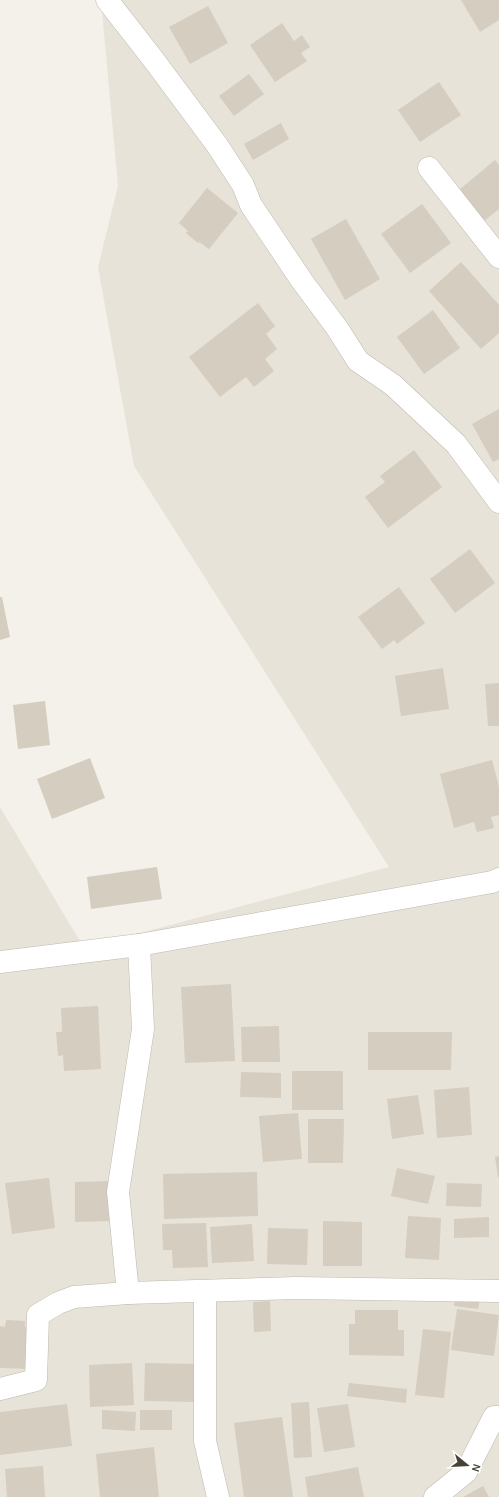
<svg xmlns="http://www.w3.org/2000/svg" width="499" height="1497" font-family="Karla,sans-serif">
	<rect width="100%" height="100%" fill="#f3f1e9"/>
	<polygon fill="#e7e3d8" points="101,0 499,0 499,1497 0,1497 0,807 84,948 389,867 134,466 98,267 118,186"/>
	<g fill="#d4cdc0">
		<polygon points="461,0 499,0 499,20 480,32"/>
		<polygon points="208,6 228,43 190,64 169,27"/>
		<polygon points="282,23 294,41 302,35 310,47 301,53 307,61 275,82 250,45"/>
		<polygon points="249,74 264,94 234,116 219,96"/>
		<polygon points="439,82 461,115 420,142 398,110"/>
		<polygon points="281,123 289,139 253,160 244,144"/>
		<polygon points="495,160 499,165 499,209 484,221 459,190"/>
		<polygon points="207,188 238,213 209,249 199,242 198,243 186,233 188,231 179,223"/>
		<polygon points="422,204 451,243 410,273 381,234"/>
		<polygon points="346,219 380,279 345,300 311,239"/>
		<polygon points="461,262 499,305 499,333 481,349 429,291"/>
		<polygon points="258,303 275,326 266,334 277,349 265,359 274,371 254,387 246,377 220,397 189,357"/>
		<polygon points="433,310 460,348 424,374 397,337"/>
		<polygon points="499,409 499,459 493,462 472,424"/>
		<polygon points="414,450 442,487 388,528 365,497 385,482 380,476"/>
		<polygon points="470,549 495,583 455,613 430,579"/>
		<polygon points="399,587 425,623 397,644 394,640 382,649 358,617"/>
		<polygon points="0,597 2,597 10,637 0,640"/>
		<polygon points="443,668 449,709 401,716 395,676"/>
		<polygon points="499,683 499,726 488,726 485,684"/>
		<polygon points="45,701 50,745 18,749 13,705"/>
		<polygon points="90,758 105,798 52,819 37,779"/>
		<polygon points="492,760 499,787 499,815 491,817 494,828 477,832 474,822 454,828 440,774"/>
		<polygon points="157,867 162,899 91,909 87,877"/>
		<polygon points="231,984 235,1061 185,1063 181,987"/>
		<polygon points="98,1006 101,1069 64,1071 63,1055 58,1056 56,1032 62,1032 61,1008"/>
		<polygon points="279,1026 280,1062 242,1062 241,1027"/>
		<polygon points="368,1032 452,1032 451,1070 368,1070"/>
		<rect x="292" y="1071" width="51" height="39"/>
		<polygon points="241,1072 281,1073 281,1098 240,1097"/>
		<polygon points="469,1087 472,1135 437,1138 434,1090"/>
		<polygon points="418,1095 424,1134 392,1139 387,1099"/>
		<polygon points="298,1113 302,1159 263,1162 259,1116"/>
		<polygon points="308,1119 344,1119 343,1163 308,1163"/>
		<polygon points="499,1156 499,1177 498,1177 495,1157"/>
		<polygon points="397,1168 435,1176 428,1204 391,1196"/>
		<polygon points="257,1172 258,1216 164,1219 163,1174"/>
		<polygon points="49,1178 55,1228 12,1234 5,1183"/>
		<polygon points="110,1181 111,1221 75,1222 75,1182"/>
		<polygon points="447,1183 482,1184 481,1207 446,1206"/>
		<polygon points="408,1216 441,1218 439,1260 405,1258"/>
		<polygon points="489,1217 489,1237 454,1238 454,1219"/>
		<polygon points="323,1221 362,1222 362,1266 323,1266"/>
		<polygon points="206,1223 208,1267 173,1268 172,1250 163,1250 162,1224"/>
		<polygon points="252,1224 254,1261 212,1263 210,1227"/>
		<polygon points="268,1228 308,1229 307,1265 267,1264"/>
		<polygon points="455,1295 480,1298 478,1309 454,1306"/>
		<polygon points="270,1301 271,1331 254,1332 253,1302"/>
		<polygon points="457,1309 499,1315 494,1356 451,1350"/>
		<polygon points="355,1310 398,1310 398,1330 404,1330 404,1356 349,1355 349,1324 355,1324"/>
		<polygon points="6,1320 25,1321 25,1327 35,1328 33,1369 0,1368 0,1326 5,1327"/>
		<polygon points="423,1329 451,1332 444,1398 415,1395"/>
		<polygon points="132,1363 134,1405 90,1407 89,1365"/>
		<polygon points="145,1363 198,1364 197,1402 144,1401"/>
		<polygon points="349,1383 407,1389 406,1403 347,1396"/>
		<polygon points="309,1402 312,1457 294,1458 291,1403"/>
		<polygon points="67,1404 72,1446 0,1455 0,1412"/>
		<polygon points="348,1404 355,1447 324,1452 317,1408"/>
		<polygon points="102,1410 136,1412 135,1431 102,1429"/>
		<rect x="140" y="1410" width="32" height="20"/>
		<polygon points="282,1417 293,1497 244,1497 234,1423"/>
		<polygon points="154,1447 159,1497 100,1497 96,1454"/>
		<polygon points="43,1466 45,1497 7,1497 5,1469"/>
		<polygon points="358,1467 364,1497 308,1497 305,1477"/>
		<polygon points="483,1486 489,1497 463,1497"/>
	</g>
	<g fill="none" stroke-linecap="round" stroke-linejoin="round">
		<defs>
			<g id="minor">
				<polyline points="107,0 153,59 217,145 243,185 251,205 302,281 337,328 358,361 393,385 456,444 499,502"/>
				<polyline points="429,168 499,257"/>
				<polyline points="0,962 139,945 492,882 499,879"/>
				<polyline points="205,1291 205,1441 218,1497"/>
				<polyline points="128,1293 118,1192 143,1029 139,945"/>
				<polyline points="0,1389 36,1380 38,1315 58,1303 74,1297 128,1293 296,1288 499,1291"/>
				<polyline points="435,1497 466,1472 494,1417 499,1417"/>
			</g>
		</defs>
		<use href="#minor" stroke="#beb9ad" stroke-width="23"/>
		<use href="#minor" stroke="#fff" stroke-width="22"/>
	</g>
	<g transform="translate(467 1465) rotate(108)" stroke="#ffffff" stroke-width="3" paint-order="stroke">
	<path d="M0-3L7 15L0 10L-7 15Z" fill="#474238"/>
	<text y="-6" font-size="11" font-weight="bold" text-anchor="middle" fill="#474238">N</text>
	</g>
</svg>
